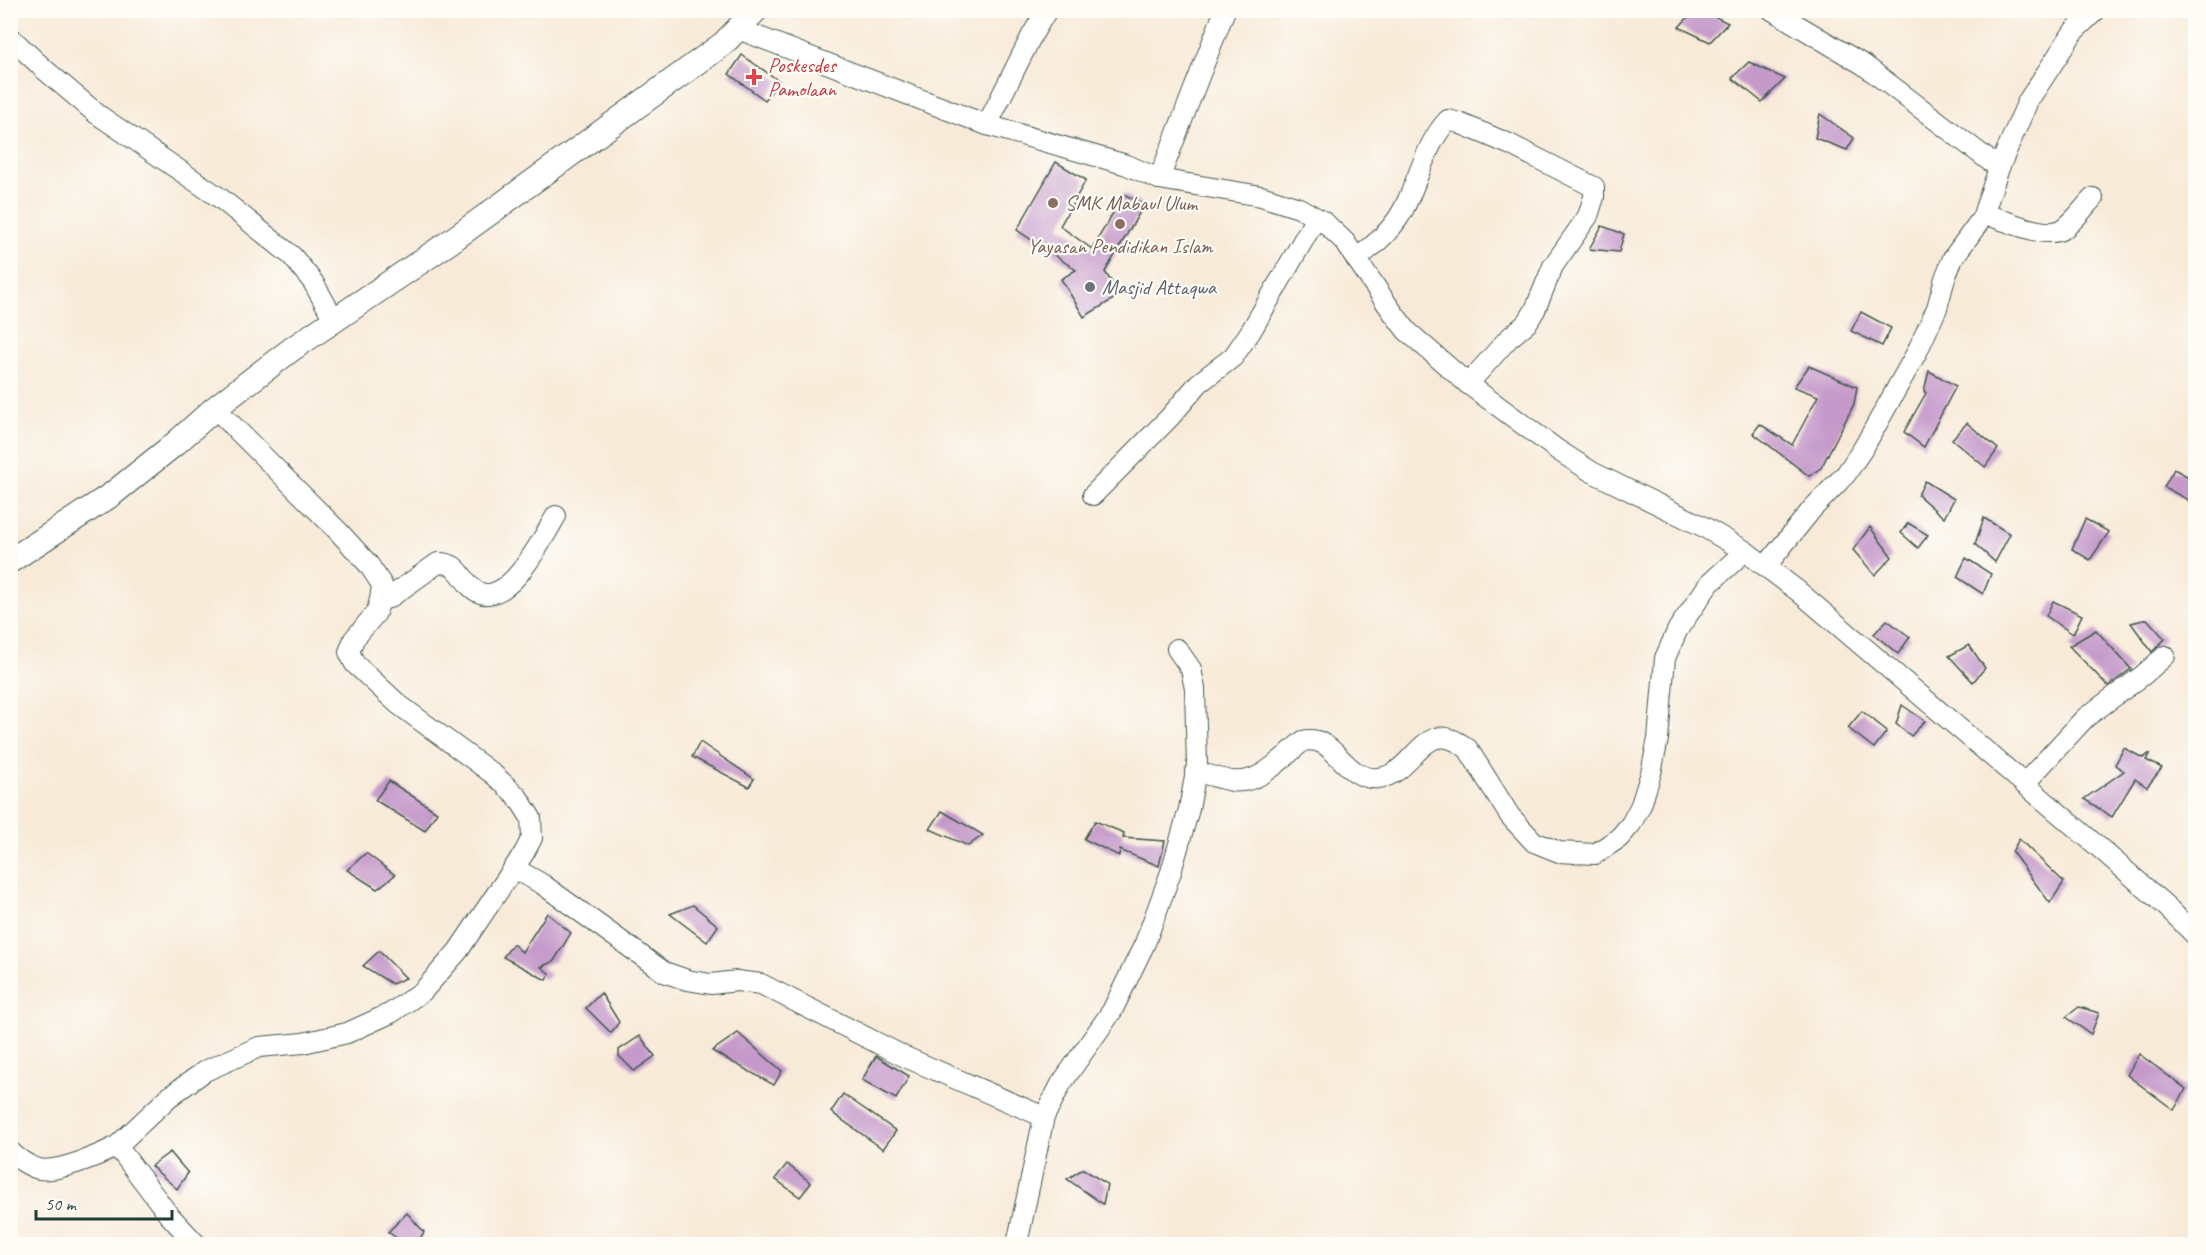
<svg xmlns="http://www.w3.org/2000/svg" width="2206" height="1255" font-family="Caveat,sans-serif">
	<rect width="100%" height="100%" fill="#fdfcf7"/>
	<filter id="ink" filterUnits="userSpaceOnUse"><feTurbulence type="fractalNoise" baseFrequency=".0167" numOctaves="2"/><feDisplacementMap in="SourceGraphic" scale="12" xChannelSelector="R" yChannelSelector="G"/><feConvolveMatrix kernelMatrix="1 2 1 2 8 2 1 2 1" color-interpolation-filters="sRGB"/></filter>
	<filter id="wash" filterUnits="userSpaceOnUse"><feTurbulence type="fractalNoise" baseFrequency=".008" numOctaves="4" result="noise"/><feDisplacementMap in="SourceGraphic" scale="24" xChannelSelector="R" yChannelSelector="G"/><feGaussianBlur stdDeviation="1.35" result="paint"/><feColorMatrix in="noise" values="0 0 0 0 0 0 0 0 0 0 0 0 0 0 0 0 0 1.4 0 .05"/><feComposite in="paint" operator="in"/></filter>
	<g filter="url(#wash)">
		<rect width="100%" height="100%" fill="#f8ead8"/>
		<g id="blocks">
			<g fill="#c59aca">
				<polygon points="1695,10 1702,10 1728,23 1710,42 1679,27"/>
				<polygon points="742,55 779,81 765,100 729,74"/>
				<polygon points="1749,62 1785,79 1762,102 1732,78"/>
				<polygon points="1820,114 1854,138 1847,150 1815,138"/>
				<polygon points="1056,162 1086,180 1060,226 1092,249 1124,194 1144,205 1105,272 1120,295 1084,317 1061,279 1076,270 1017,230"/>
				<polygon points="1602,226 1624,234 1619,252 1589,249"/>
				<polygon points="1861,312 1891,328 1882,346 1851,331"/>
				<polygon points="1809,366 1857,387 1854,404 1821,468 1809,476 1753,433 1760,424 1792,445 1818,396 1794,387"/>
				<polygon points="1929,371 1956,386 1924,447 1904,432 1926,393 1924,391"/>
				<polygon points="1967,423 1998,449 1985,467 1952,439"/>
				<polygon points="2174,469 2196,481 2196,487 2188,500 2164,487"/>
				<polygon points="1925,481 1954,499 1944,518 1918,495"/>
				<polygon points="1984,518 2010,534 1995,562 1975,544"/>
				<polygon points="2085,519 2109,532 2090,560 2072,549"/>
				<polygon points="1908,523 1928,535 1918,548 1901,533"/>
				<polygon points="1870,527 1892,557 1875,575 1853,550"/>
				<polygon points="1966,558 1991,574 1983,594 1957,577"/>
				<polygon points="2053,601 2082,615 2073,634 2046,616"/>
				<polygon points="2147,619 2165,639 2152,652 2131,623"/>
				<polygon points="1887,620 1910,637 1898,654 1874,634"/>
				<polygon points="2096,630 2131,669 2108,686 2069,646"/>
				<polygon points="1969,645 1985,668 1973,682 1949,656"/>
				<polygon points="1902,705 1925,721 1911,736 1896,724"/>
				<polygon points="1862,711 1887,731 1874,748 1848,728"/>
				<polygon points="700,742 754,779 749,787 692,757"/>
				<polygon points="2124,748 2143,758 2150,753 2146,760 2162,768 2147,787 2135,779 2112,817 2084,799 2124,771 2115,765"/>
				<polygon points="389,781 437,812 425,831 375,800"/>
				<polygon points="942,811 983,835 968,846 930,829"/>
				<polygon points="1095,821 1124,833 1123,838 1165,841 1159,866 1120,850 1119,856 1084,839"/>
				<polygon points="2019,839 2064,882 2050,903 2012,852"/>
				<polygon points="366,853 395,875 377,889 347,870"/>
				<polygon points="693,905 718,926 707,942 670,914"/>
				<polygon points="547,913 571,933 554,961 541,967 550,974 546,980 503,957 513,944 522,952"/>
				<polygon points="379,951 406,978 392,984 363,966"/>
				<polygon points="601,993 619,1022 611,1033 586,1008"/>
				<polygon points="2079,1007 2099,1013 2091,1034 2066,1017"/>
				<polygon points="738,1033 782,1071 774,1085 712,1051"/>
				<polygon points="640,1036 655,1056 634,1071 619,1056 619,1050"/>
				<polygon points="2139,1054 2186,1089 2174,1110 2127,1075"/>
				<polygon points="876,1056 909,1076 896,1099 862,1080"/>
				<polygon points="843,1094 896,1131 883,1149 831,1112"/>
				<polygon points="170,1152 188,1173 177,1189 151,1166"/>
				<polygon points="787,1164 811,1183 800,1197 775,1179"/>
				<polygon points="1083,1169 1107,1184 1103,1204 1067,1179"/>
				<polygon points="407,1213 424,1232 416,1245 407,1245 388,1232"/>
			</g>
		</g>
	</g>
	<g filter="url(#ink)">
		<use href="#blocks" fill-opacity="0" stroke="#40574d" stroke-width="1.5"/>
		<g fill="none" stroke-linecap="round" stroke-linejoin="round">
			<defs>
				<g id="minor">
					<polyline points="1772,10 1864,65 1999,168"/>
					<polyline points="738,29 987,125 1127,165 1159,179 1261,196 1299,208 1324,222 1345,242 1391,310 1407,331 1468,384 1559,451 1592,472 1704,527 1745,551 1798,591 2102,850 2166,906 2196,936"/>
					<polyline points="10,37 45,70 97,114 220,198 292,256 313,282 335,321"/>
					<polyline points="987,125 1032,35 1047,10"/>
					<polyline points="1159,179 1225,10"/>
					<path d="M 1984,214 C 2003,219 2045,240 2063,229 C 2074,222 2084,207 2093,198"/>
					<path d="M 1356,259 C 1376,244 1396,227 1406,204 C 1419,177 1427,142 1448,120 L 1459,123 L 1509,144 L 1594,187 L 1594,197 L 1588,216 L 1553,266 L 1535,310 L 1527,323 L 1508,339 L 1468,384"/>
					<polyline points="1093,495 1170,417 1199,383 1233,357 1251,331 1316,218"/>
					<polyline points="1766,566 1813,508 1846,474 1864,447 1917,352 1937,308 1945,278 1953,258 1982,218 1999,168 2028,101 2074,31 2096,10"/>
					<path d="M 380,600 L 389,598 L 438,563 C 458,563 458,573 470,586 C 503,620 543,537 556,516"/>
					<path d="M 1195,772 C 1208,774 1220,779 1232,781 C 1260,785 1283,757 1303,741 C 1335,733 1343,781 1378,778 C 1416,775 1422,712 1468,749 L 1510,816 L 1534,842 L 1559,852 L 1595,854 L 1619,838 L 1631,824 L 1641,805 L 1651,773 L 1658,739 L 1665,658 L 1678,629 L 1709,584 L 1745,551"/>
					<polyline points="2024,784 2085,718 2142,676 2165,656"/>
					<polyline points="514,868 542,884 664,972 687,980 711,984 737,981 761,984 903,1056 1044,1117"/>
					<polyline points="117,1146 169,1097 205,1071 259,1047 303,1043 347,1033 391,1013 423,991 458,951 524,853 532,838 531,818 517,796 493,774 398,704 355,664 349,652 354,639 376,613 380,600 382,585 369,565 339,532 215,408"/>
					<path d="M 10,1151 C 16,1158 30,1167 39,1169 C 57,1173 100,1155 117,1146 L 168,1214 L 196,1244"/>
					<polyline points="1017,1244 1044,1117 1061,1084 1112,1011 1145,943 1171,872 1189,809 1197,766 1195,689 1191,669 1177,649"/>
				</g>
				<polyline id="tertiary" points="10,561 111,495 176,443 215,408 292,349 451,241 723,44 756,10"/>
			</defs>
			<use href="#minor" stroke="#40574d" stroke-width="22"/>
			<use href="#tertiary" stroke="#40574d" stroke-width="26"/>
			<use href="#minor" stroke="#fff" stroke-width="20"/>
			<use href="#tertiary" stroke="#fff" stroke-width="24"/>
		</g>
	</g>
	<path fill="#e0444e" stroke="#fdfcf7" stroke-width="2" d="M751 68h6v6h6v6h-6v6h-6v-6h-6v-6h6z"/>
	<g fill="#8d6e63" stroke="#fdfcf7" stroke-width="2">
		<circle cx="1053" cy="203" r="6"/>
		<circle cx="1120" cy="224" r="6"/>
	</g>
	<circle fill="#6b7280" stroke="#fdfcf7" stroke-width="2" cx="1090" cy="287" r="6"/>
	<g text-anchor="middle" stroke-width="4.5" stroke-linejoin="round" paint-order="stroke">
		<g font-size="21" fill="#be3a42" stroke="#fdfcf7" text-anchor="start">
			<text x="768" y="72">Poskesdes<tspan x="768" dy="24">Pamolaan</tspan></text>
		</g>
		<g font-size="21" fill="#785e54" stroke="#fdfcf7" text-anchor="start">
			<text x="1065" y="210">SMK Mabaul Ulum</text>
			<text x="1120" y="253" text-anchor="middle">Yayasan Pendidikan Islam</text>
		</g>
		<g font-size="21" fill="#5b616d" stroke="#fdfcf7" text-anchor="start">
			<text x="1102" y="294">Masjid Attaqwa</text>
		</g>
	</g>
	<rect width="2206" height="1255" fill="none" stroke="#fdfcf7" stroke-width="36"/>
	<path d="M36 1210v9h136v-9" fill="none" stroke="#1f3d34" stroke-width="3"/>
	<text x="45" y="1210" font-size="18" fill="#1f3d34" stroke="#fdfcf7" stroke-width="4.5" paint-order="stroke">50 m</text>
</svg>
